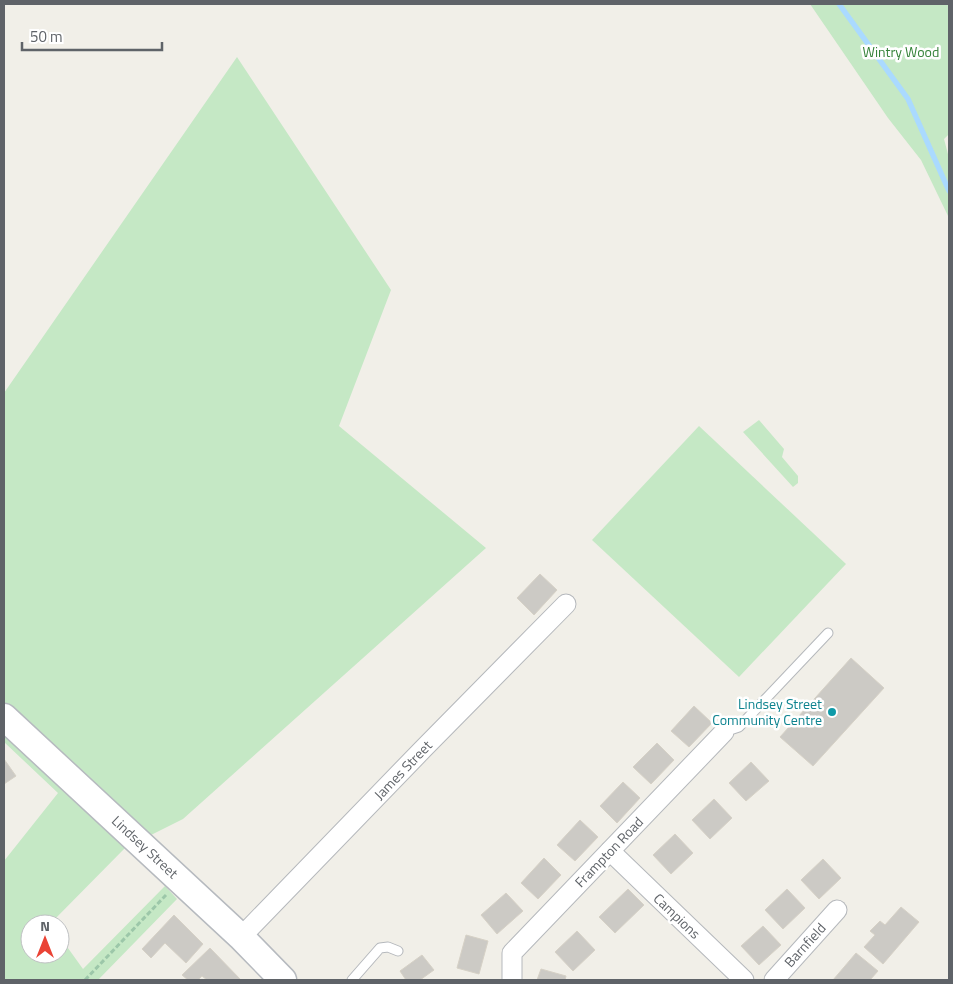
<svg xmlns="http://www.w3.org/2000/svg" width="953" height="984" font-family="'Titillium Web',sans-serif">
	<rect width="100%" height="100%" fill="#f1efe8"/>
	<g fill="#c5e8c5">
		<polygon points="810,4 949,4 949,134 944,139 949,158 949,218 921,160 888,118"/>
		<polygon points="237,57 391,290 339,426 486,548 183,819 125,848 50,924 30,924 30,954 60,954 60,937 83,969 165,886 177,899 98,980 4,980 4,861 58,793 4,742 4,393"/>
		<polygon points="759,420 784,449 782,457 798,476 798,483 793,487 743,432"/>
		<polygon points="699,426 846,564 739,677 592,540"/>
	</g>
	<g fill="none" stroke-linecap="round" stroke-linejoin="round">
		<polyline stroke="#aadaff" stroke-width="5.5" points="839,4 908,99 949,191"/>
	</g>
	<g fill="#cccac5" stroke="#d6d1c6">
		<polygon points="540,574 557,590 534,615 517,598"/>
		<polygon points="851,658 884,688 813,766 780,737"/>
		<polygon points="694,706 712,723 689,747 671,731"/>
		<polygon points="657,743 674,760 651,784 633,767"/>
		<polygon points="4,759 16,776 4,784"/>
		<polygon points="751,762 769,781 746,801 729,783"/>
		<polygon points="623,782 640,798 617,823 600,806"/>
		<polygon points="714,799 732,818 710,839 692,820"/>
		<polygon points="580,820 598,837 575,861 557,845"/>
		<polygon points="675,834 693,853 671,874 653,855"/>
		<polygon points="544,858 561,875 538,899 521,883"/>
		<polygon points="823,859 841,878 819,899 801,880"/>
		<polygon points="628,889 644,905 615,933 599,917"/>
		<polygon points="787,889 805,908 783,929 765,910"/>
		<polygon points="506,893 523,911 497,934 481,915"/>
		<polygon points="901,907 919,922 883,964 864,947 875,935 870,931 880,921 885,925"/>
		<polygon points="174,915 203,944 186,963 165,943 151,958 142,949"/>
		<polygon points="763,926 781,945 759,965 741,946"/>
		<polygon points="577,931 595,950 573,971 555,952"/>
		<polygon points="466,935 488,941 479,974 457,968"/>
		<polygon points="210,948 240,979 239,980 207,980 202,976 198,980 188,980 182,975"/>
		<polygon points="856,953 878,971 870,980 833,980"/>
		<polygon points="422,955 434,970 420,980 406,980 400,971"/>
		<polygon points="541,969 566,976 565,980 537,980"/>
	</g>
	<g fill="none" stroke-linecap="round" stroke-linejoin="round">
		<defs>
			<g id="service">
				<polyline points="724,732 739,727 828,633"/>
				<polyline points="352,980 380,948 388,947 398,951"/>
			</g>
			<g id="minor">
				<polyline points="610,851 744,980"/>
				<polyline points="241,937 423,749 566,604"/>
				<polyline points="512,980 512,953 724,732"/>
				<polyline points="774,980 837,910"/>
			</g>
			<polyline id="secondary" points="4,717 241,937 283,980"/>
		</defs>
		<use href="#service" stroke="#b5b8bc" stroke-width="11"/>
		<use href="#minor" stroke="#b5b8bc" stroke-width="21"/>
		<use href="#secondary" stroke="#b6babf" stroke-width="29"/>
		<polyline stroke="#9cc7a9" stroke-width="3" stroke-dasharray="5 2.5" stroke-linecap="butt" points="85,980 166,895"/>
		<use href="#service" stroke="#fff" stroke-width="9"/>
		<use href="#minor" stroke="#fff" stroke-width="19"/>
		<use href="#secondary" stroke="#fff" stroke-width="26"/>
	</g>
	<circle fill="#0f9aa8" stroke="#fff" stroke-width="2" cx="832" cy="712" r="5"/>
	<g text-anchor="middle" stroke-width="5" stroke-linejoin="round" paint-order="stroke">
		<g font-size="14" fill="#348238" stroke="#fff">
			<text x="901" y="57">Wintry Wood</text>
		</g>
		<g font-size="14" fill="#0d838f" stroke="#fff" text-anchor="end">
			<text x="822" y="709">Lindsey Street<tspan x="822" dy="16">Community Centre</tspan></text>
		</g>
		<g font-size="14" fill="#5f6368" stroke="#fff">
			<text transform="translate(403 770) rotate(-46)" y="5">James Street</text>
			<text transform="translate(145 847) rotate(43)" y="5">Lindsey Street</text>
			<text transform="translate(609 852) rotate(-46)" y="5">Frampton Road</text>
			<text transform="translate(677 916) rotate(44)" y="5">Campions</text>
			<text transform="translate(805 945) rotate(-48)" y="5">Barnfield</text>
		</g>
	</g>
	<rect width="953" height="984" fill="none" stroke="#5f6368" stroke-width="10"/>
	<g transform="translate(45 939)"><circle r="24" fill="#ffffff" stroke="#bfc1c3"/>
	<path d="M0-4L9 19L0 12L-9 19Z" fill="#ea4335"/>
	<text y="-8" font-size="14" font-weight="bold" text-anchor="middle" fill="#5f6368">N</text>
	</g>
	<path d="M22 42v8h140v-8" fill="none" stroke="#5f6368" stroke-width="2.5"/>
	<text x="30" y="42" font-size="15" fill="#5f6368" stroke="#ffffff" stroke-width="4" paint-order="stroke">50 m</text>
</svg>
